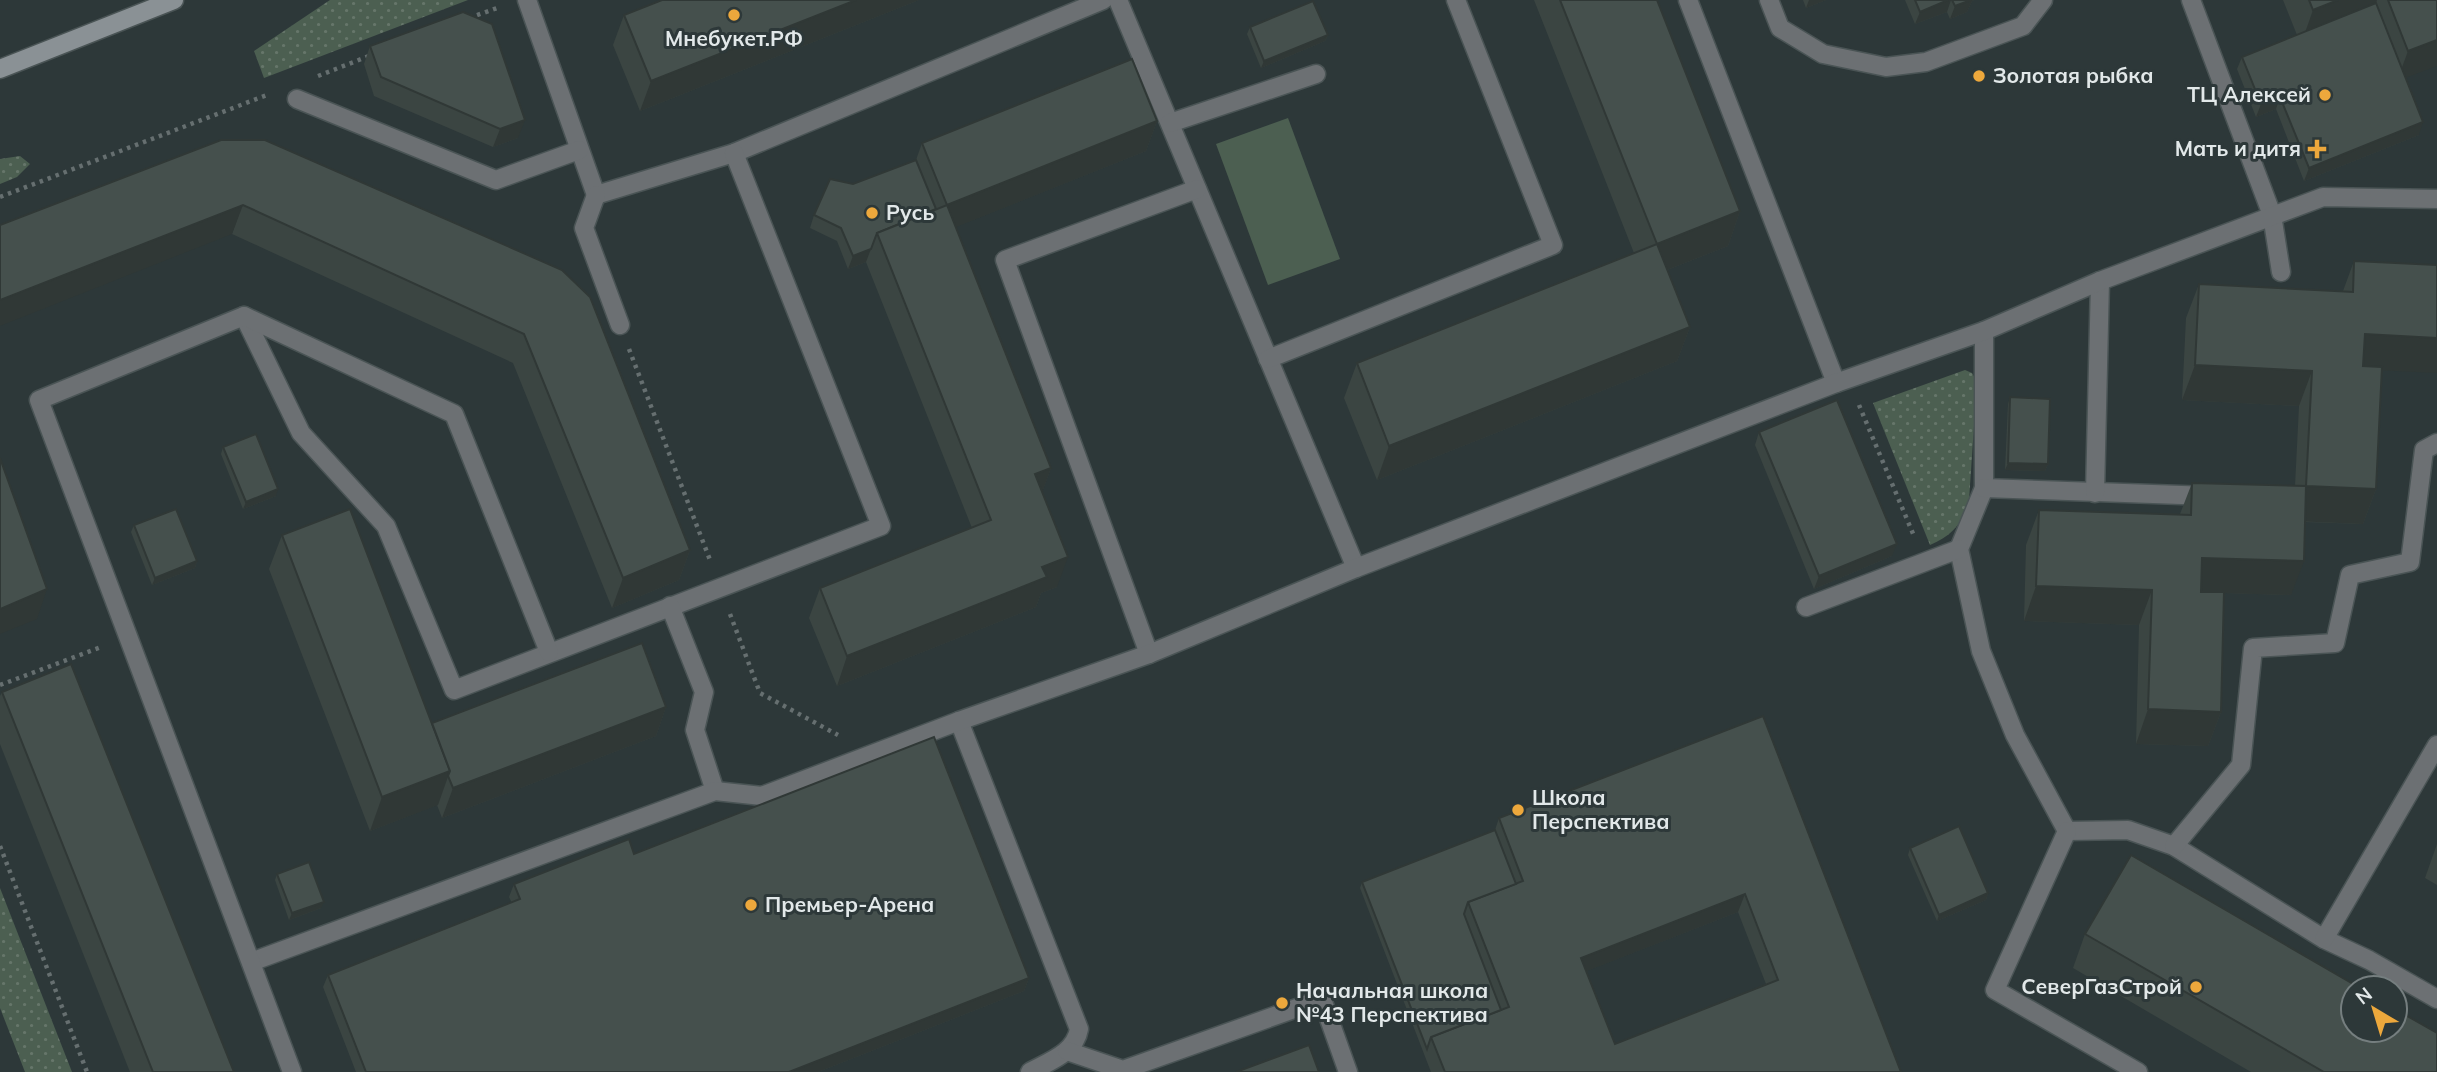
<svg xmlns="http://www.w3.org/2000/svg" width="2437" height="1072" font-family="Mulish,sans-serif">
	<defs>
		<pattern id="grass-dots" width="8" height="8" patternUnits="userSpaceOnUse" patternTransform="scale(1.75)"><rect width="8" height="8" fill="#4c5f51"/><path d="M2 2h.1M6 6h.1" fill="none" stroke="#66766a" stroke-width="1.8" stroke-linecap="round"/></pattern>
	</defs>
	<rect width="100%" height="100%" fill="#2d3839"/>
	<g fill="url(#grass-dots)">
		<polygon points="330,0 468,0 264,78 254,51"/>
		<polygon points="20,156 30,164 17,177 0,184 0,159"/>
		<path d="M 1965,370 L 1972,373 L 1977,382 L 1969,500 C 1964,522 1952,536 1930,545 L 1873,403 Z"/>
		<polygon points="0,888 72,1072 25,1072 0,1008"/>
	</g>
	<polygon fill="#4c5f51" points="1288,118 1340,259 1268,285 1216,144"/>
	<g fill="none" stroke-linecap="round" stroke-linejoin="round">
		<defs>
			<g id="service">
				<polyline points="527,0 596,195 734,153 1103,0"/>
				<polyline points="1118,0 1356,568"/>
				<polyline points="1688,0 1836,383"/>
				<polyline points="1769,0 1780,28 1823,54 1886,67 1926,62 2023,26 2043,0"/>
				<polyline points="2191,0 2272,215 2281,272"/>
				<polyline points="297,99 496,180 579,150"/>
				<polyline points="1170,123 1316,74"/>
				<polyline points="596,195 584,228 620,325"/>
				<polyline points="244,316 301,433 386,526 454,690 881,526 734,153"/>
				<polyline points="1984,331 1984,488 1959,549 1981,651 2015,735 2067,831 2128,830 2174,846 2324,939 2369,960 2437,999"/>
				<polyline points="1268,359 1553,245 1456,0"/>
				<polyline points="1984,488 2210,496"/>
				<polyline points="2095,493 2100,281"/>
				<polyline points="670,606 704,692 695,730 715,791"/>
				<polyline points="1806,607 1959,549"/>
				<polyline points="1149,654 1005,260 1197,189"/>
				<path d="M 959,721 L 1079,1029 C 1075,1053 1050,1061 1030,1072"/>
				<polyline points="2067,831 1995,990 2138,1072"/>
				<polyline points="2174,846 2241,765 2253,648 2335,643 2350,575 2410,562 2424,450 2437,443"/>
				<polyline points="2324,939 2437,745"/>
				<polyline points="251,962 715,791 762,796 959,721 1149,654 1356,568 1836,383 1984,331 2100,281 2323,197 2437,199"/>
				<polyline points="1067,1051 1123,1070 1322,999 1348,1072"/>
				<polyline points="292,1072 39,400 244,316 454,414 549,652"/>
			</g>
			<polyline id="secondary" points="0,69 174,0"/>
		</defs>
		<use href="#service" stroke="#4a5455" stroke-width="21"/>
		<use href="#secondary" stroke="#4a5455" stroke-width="21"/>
		<g stroke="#666f70" stroke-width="4.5" stroke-dasharray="3.5 5" stroke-linecap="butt">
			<polyline points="469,18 500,7"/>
			<polyline points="318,76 369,56"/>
			<polyline points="0,197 267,95"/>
			<polyline points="629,349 710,560"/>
			<polyline points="1859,405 1914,536"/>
			<polyline points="730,614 760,693 838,735"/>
			<polyline points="0,685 101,647"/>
			<polyline points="0,846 87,1072"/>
		</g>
		<use href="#service" stroke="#6c7073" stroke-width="18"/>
		<use href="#secondary" stroke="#8a9195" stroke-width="18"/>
	</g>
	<g fill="#3b4542" fill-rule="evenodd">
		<polygon points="919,0 640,111 613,45 624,15"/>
		<polygon points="1534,0 1657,0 1740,211 1728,246 1667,270 1690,327 1677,361 1377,480 1344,398 1357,363 1634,253"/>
		<polygon points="1803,0 1826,0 1806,8"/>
		<polygon points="1905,0 1974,0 1972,1 1967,12 1950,19 1947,12 1915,24"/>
		<polygon points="2283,0 2437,0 2406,78 2419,135 2304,181 2276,109 2256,117 2237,69 2242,57 2297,35"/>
		<polygon points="1250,27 1328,35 1325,41 1261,68 1247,34"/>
		<polygon points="370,46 518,138 493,147 374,96 364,64"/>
		<polygon points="1157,121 1146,151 955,227 1051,468 1042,492 1057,587 1041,593 1036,607 837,686 809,618 820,588 972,528 866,262 848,269 837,241 810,228 814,215 853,184 916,160 922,143"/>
		<polygon points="265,140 562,270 690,550 679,580 612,608 513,363 232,234"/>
		<polygon points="2354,261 2382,370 2376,489 2363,524 2305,522 2291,595 2224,593 2221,712 2208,746 2136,744 2139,625 2024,621 2026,545 2039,510 2180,514 2192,483 2295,486 2299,406 2182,400 2186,318 2199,284 2343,291"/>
		<polygon points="2010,397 2048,464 2045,471 2005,470 2008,404"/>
		<polygon points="1759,432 1892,556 1814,589 1755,445"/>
		<polygon points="223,447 276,496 243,509 221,454"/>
		<polygon points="134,525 197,561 195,568 152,585 131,532"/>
		<polygon points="282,535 432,723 666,707 656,736 442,818 437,805 370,831 269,569"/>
		<polygon points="2,692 234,1072 130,1072 0,744 0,696"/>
		<path d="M 1763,716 L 1901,1072 L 1431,1072 L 1360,888 L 1362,882 L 1495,830 L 1499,818 ZM 1738,912 L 1766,984 L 1615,1044 L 1586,971 Z"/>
		<polygon points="2437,844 2437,885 2425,878"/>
		<polygon points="1910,848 1988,893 1986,900 1937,921 1908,855"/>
		<polygon points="634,854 1029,978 1024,991 818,1072 356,1072 323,987 328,975 512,903 509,897 514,884"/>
		<polygon points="277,874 321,908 289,920 275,880"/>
		<polygon points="2085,934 2437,1072 2251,1072 2073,968"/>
	</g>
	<g fill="#303836">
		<polygon points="856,0 919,0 640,111 651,81"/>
		<polygon points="1809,0 1826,0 1806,8"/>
		<polygon points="1948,0 1951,0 1947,12 1915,24 1920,12"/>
		<polygon points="1965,0 1974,0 1972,1 1967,12 1950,19 1955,6"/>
		<polygon points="2338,0 2377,0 2371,16 2301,44 2313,10"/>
		<polygon points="1328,35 1325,41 1261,68 1264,61"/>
		<polygon points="2437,40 2437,66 2397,81 2408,51"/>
		<polygon points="2280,97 2276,109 2256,117 2261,104"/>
		<polygon points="525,120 518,138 493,147 500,129"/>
		<polygon points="1157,121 1146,151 936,235 947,205"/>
		<polygon points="2423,122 2419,135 2304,181 2309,168"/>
		<polygon points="243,205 232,234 0,326 0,300"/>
		<polygon points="1740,211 1728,246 1644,279 1657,244"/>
		<polygon points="871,249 866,262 848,269 853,256"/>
		<polygon points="1690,327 1677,361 1377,480 1389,446"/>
		<polygon points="2365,334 2437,338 2437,373 2352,369"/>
		<polygon points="2195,365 2312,371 2299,406 2182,400"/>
		<polygon points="2008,463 2048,464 2045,471 2005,470"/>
		<polygon points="1051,468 1040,498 1035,474"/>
		<polygon points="2306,486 2376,489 2363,524 2294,521"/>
		<polygon points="278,489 276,496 243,509 246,502"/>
		<polygon points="1897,544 1892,556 1814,589 1819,576"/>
		<polygon points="690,550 679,580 612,608 623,578"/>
		<polygon points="1068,557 1057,587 1041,593 1036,607 837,686 847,656 1042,567"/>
		<polygon points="2202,558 2304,561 2291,595 2189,592"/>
		<polygon points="197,561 195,568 152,585 155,578"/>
		<polygon points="2036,586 2152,590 2139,625 2024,621"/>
		<polygon points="47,589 37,619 0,634 0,609"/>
		<polygon points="666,707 656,736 442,818 453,788"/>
		<polygon points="2148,709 2221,712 2208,746 2136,744"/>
		<polygon points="450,771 438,805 370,831 382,797"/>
		<polygon points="1988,893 1986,900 1937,921 1939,915"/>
		<polygon points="1745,894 1738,912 1574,976 1581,958"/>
		<polygon points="324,902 321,908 289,920 292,913"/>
		<polygon points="1029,978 1024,991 818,1072 789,1072"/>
	</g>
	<g fill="#45504d" stroke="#303836" stroke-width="2" fill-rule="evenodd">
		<polygon points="662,0 856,0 651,81 624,15"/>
		<polygon points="1560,0 1657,0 1740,211 1657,244"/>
		<polygon points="1915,0 1948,0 1920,12"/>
		<polygon points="1952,0 1971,0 1955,6"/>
		<polygon points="2309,0 2338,0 2313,10"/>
		<polygon points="2388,0 2437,0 2437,40 2408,51"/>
		<polygon points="1313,1 1328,35 1264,61 1250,27"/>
		<polygon points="2376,3 2423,122 2309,168 2280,97 2261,104 2242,57"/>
		<polygon points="463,12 492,24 525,120 500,129 381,77 370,46"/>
		<polygon points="1132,59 1157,121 947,205 922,143"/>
		<polygon points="221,140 265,140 562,270 590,297 690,550 623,578 524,334 243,205 0,300 0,225"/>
		<polygon points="916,160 936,209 877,233 871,249 853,256 841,228 814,215 830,179 853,184"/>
		<polygon points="947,205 1051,468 1035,474 1068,557 1042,567 1047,577 847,656 820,588 991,520 877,233"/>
		<polygon points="1657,244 1690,327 1389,446 1357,363"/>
		<polygon points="2354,261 2437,265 2437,338 2365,334 2363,366 2382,367 2376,489 2306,486 2312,371 2195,365 2199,284 2353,292"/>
		<polygon points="2010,397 2050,399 2048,464 2008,463"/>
		<polygon points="1837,400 1897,544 1819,576 1759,432"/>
		<polygon points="256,434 278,489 246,502 223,447"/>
		<polygon points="0,458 47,589 0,609"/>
		<polygon points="2192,483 2306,486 2304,561 2202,558 2201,592 2224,592 2221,712 2148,709 2152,590 2036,586 2039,510 2191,515"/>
		<polygon points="176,509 197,561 155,578 134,525"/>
		<polygon points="350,509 450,771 382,797 282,535"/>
		<polygon points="642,643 666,707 453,788 448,776 450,771 432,723"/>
		<polygon points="71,664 234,1072 153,1072 2,692"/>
		<path d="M 1763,716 L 1901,1072 L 1445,1072 L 1431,1037 L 1509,1007 L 1468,902 L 1523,881 L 1499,818 ZM 1745,894 L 1778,980 L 1615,1044 L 1581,958 Z"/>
		<polygon points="934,737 1029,978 789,1072 366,1072 328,975 520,899 514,884 629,839 634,854"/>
		<polygon points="1959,826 1988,893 1939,915 1910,848"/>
		<polygon points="1495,830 1516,884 1468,902 1464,914 1501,1010 1431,1037 1427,1049 1362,882"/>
		<polygon points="2131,855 2360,988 2353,988 2353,1030 2395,1030 2395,1009 2437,1033 2437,1072 2324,1072 2085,934"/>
		<polygon points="309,862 324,902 292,913 277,874"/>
		<polygon points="1309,1045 1319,1072 1236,1072"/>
	</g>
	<g fill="#eda83c" stroke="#2d3839" stroke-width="2.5">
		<circle cx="734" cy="15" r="7"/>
		<circle cx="1979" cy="76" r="7"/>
		<circle cx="2325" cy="95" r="7"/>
		<path d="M2313.5 138.5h7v7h7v7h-7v7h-7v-7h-7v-7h7z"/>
		<circle cx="872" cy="213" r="7"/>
		<circle cx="1518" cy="810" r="7"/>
		<circle cx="751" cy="905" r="7"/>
		<circle cx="2196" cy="987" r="7"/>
		<circle cx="1282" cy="1003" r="7"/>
	</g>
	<g text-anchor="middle" stroke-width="6" stroke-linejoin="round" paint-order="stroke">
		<g font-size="21" font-weight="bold" fill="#e2e8e9" stroke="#2d3839" text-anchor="start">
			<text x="734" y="46" text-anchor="middle">Мнебукет.РФ</text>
			<text x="1993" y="83">Золотая рыбка</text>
			<text x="2311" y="102" text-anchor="end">ТЦ Алексей</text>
			<text x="2301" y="156" text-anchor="end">Мать и дитя</text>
			<text x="886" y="220">Русь</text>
			<text x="1532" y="805">Школа<tspan x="1532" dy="24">Перспектива</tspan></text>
			<text x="765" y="912">Премьер-Арена</text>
			<text x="2182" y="994" text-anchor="end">СеверГазСтрой</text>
			<text x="1296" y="998">Начальная школа<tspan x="1296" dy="24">№43 Перспектива</tspan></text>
		</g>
	</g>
	<g transform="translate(2374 1009) rotate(322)"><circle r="33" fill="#2d3839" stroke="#757e7f" stroke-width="2"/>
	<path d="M0-5L12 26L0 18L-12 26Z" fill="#eda83c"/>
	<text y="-10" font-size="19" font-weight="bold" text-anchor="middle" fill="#e2e8e9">N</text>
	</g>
</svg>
